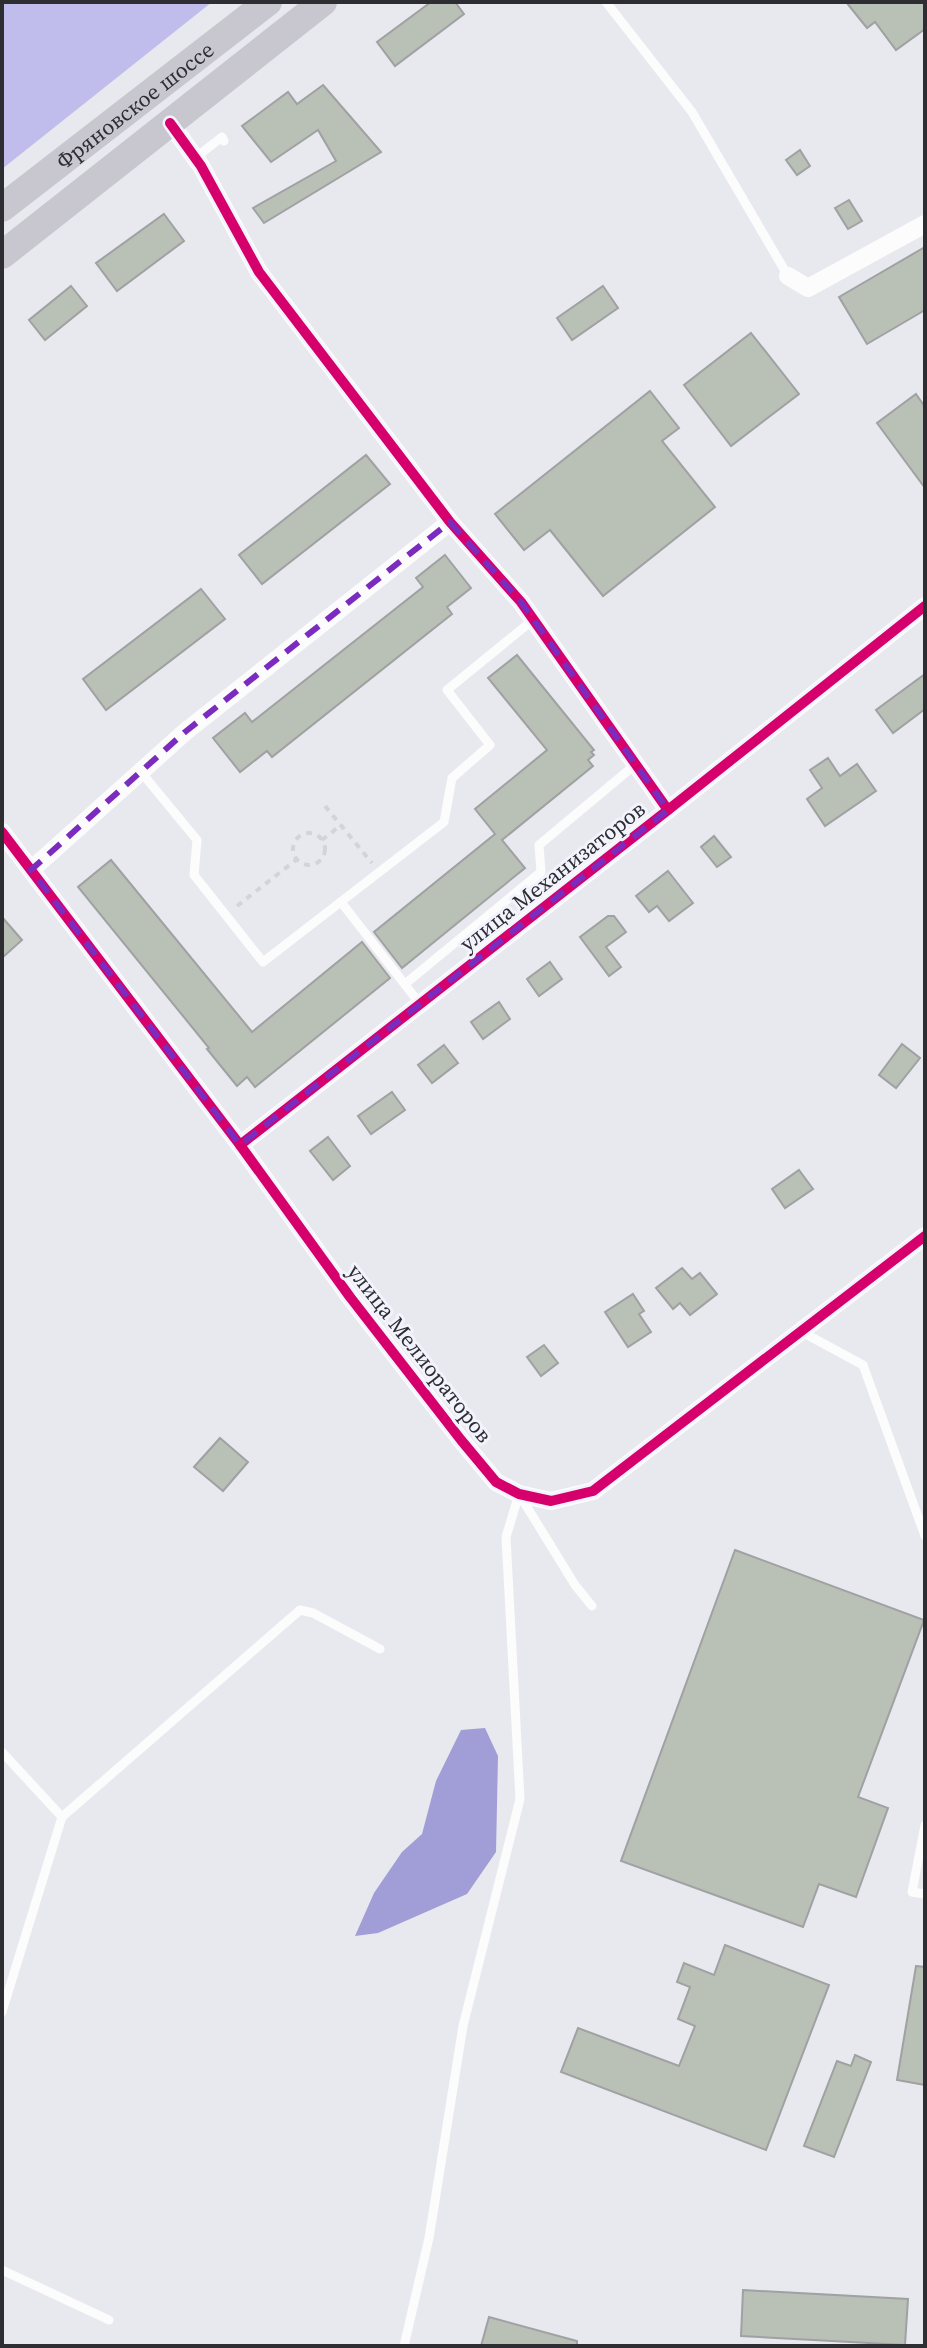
<svg xmlns="http://www.w3.org/2000/svg" width="927" height="2348" font-family="'Source Serif 4',serif">
	<rect width="100%" height="100%" fill="#e8e8ef"/>
	<polygon fill="#c0bdec" points="2,2 212,2 2,169"/>
	<polygon fill="#a19dd6" points="485,1728 498,1756 496,1852 467,1894 378,1933 355,1936 374,1893 402,1852 422,1834 436,1781 461,1730"/>
	<g fill="#b9c0b5" stroke="#a0a1a2" stroke-width="2">
		<polygon points="431,2 455,2 464,14 395,66 377,42"/>
		<polygon points="846,2 925,2 925,29 896,50 875,22 867,28"/>
		<polygon points="323,85 381,152 264,223 253,208 336,161 318,130 271,162 242,126 288,92 297,104"/>
		<polygon points="800,150 810,166 797,175 786,160"/>
		<polygon points="849,200 862,221 848,229 835,208"/>
		<polygon points="164,214 184,241 117,291 96,263"/>
		<polygon points="925,247 925,310 867,344 839,297"/>
		<polygon points="71,286 87,306 45,340 29,320"/>
		<polygon points="603,286 618,308 572,340 557,318"/>
		<polygon points="751,333 799,394 731,446 684,385"/>
		<polygon points="650,391 679,428 662,441 715,507 603,596 550,530 524,550 495,514"/>
		<polygon points="916,394 925,407 925,488 877,423"/>
		<polygon points="366,455 390,484 262,584 239,555"/>
		<polygon points="445,555 471,588 447,607 452,614 272,757 267,751 240,772 213,738 245,713 252,722 423,587 416,578"/>
		<polygon points="201,589 225,619 106,710 83,679"/>
		<polygon points="517,655 594,750 591,752 594,755 588,760 593,766 502,840 525,868 402,968 374,932 495,834 475,809 547,750 488,678"/>
		<polygon points="925,674 925,709 893,733 876,710"/>
		<polygon points="828,758 840,776 857,764 876,791 825,826 807,799 822,788 810,770"/>
		<polygon points="714,836 731,857 717,867 701,847"/>
		<polygon points="111,860 252,1032 362,942 390,978 255,1087 247,1077 237,1086 207,1049 209,1048 78,887"/>
		<polygon points="668,871 693,903 669,921 657,906 649,912 636,896"/>
		<polygon points="608,916 614,916 626,932 606,947 621,967 609,976 580,937"/>
		<polygon points="2,917 22,940 2,958"/>
		<polygon points="550,962 562,979 539,996 527,979"/>
		<polygon points="499,1002 510,1019 483,1039 471,1022"/>
		<polygon points="902,1044 920,1058 896,1088 879,1075"/>
		<polygon points="444,1045 458,1063 432,1083 418,1065"/>
		<polygon points="392,1092 405,1110 371,1134 358,1116"/>
		<polygon points="328,1137 350,1166 333,1180 310,1151"/>
		<polygon points="799,1170 813,1189 785,1208 772,1189"/>
		<polygon points="682,1268 692,1279 700,1273 717,1294 690,1315 680,1303 673,1309 656,1288"/>
		<polygon points="633,1294 644,1311 639,1314 651,1332 628,1347 605,1312"/>
		<polygon points="544,1345 558,1363 541,1376 527,1357"/>
		<polygon points="220,1438 248,1462 223,1491 194,1467"/>
		<polygon points="735,1550 924,1620 858,1797 888,1808 856,1897 819,1884 803,1927 621,1861"/>
		<polygon points="725,1945 829,1985 766,2150 561,2072 578,2028 679,2066 695,2026 678,2019 690,1987 677,1982 684,1963 714,1975"/>
		<polygon points="916,1966 925,1967 925,2085 897,2080"/>
		<polygon points="855,2055 871,2062 834,2157 804,2146 837,2061 851,2066"/>
		<polygon points="743,2290 908,2299 905,2345 741,2336"/>
		<polygon points="489,2317 577,2341 577,2346 481,2346"/>
	</g>
	<g fill="none" stroke-linecap="round" stroke-linejoin="round">
		<g stroke="#d4d4d6" stroke-width="4" stroke-dasharray="6 6" stroke-linecap="butt">
			<polyline points="325,806 372,863"/>
			<circle cx="309" cy="849" r="16"/>
			<polyline points="322,840 341,825"/>
			<polyline points="237,906 296,860"/>
		</g>
		<g stroke="#fcfcfd" stroke-width="9">
			<polyline points="606,2 692,112 788,276"/>
			<polyline points="195,158 222,137 224,141"/>
			<polyline points="141,772 197,840 194,875 263,962 444,822 452,778 490,745 447,690 534,619"/>
			<polyline points="341,902 420,1004"/>
			<polyline points="405,984 541,872 539,845 636,764"/>
			<polyline points="802,1332 863,1365 925,1536"/>
			<polyline points="2,1752 62,1817 2,2012"/>
			<polyline points="62,1817 300,1610 313,1613 380,1649"/>
			<polyline points="925,1825 912,1892 925,1894"/>
			<polyline points="2,2270 109,2320"/>
			<polyline points="404,2346 429,2238 463,2026 520,1799 506,1537 519,1494 575,1585 592,1606"/>
		</g>
		<g stroke="#fcfcfd" stroke-width="18">
			<polyline points="170,123 201,166 259,272 450,522 521,602 668,810"/>
			<polyline points="788,276 808,288 925,224"/>
			<polyline points="2,832 240,1145 350,1297 461,1440 496,1482 519,1494 551,1501 593,1491 925,1236"/>
			<polyline points="31,870 185,732 450,522"/>
			<polyline points="240,1145 668,810 925,606"/>
		</g>
		<g stroke="#c8c7d0" stroke-width="28">
			<path id="s1" d="M 2,208 L 268,2"/>
			<polyline points="2,255 323,2"/>
		</g>
		<defs>
			<g id="cycleway">
				<polyline points="170,123 201,166 259,272 450,522 521,602 668,810"/>
				<polyline points="2,832 240,1145 350,1297 461,1440 496,1482 519,1494 551,1501 593,1491 925,1236"/>
				<polyline points="240,1145 668,810 925,606"/>
			</g>
		</defs>
		<use href="#cycleway" stroke="#f3f3fd" stroke-width="15"/>
		<use href="#cycleway" stroke="#d6006c" stroke-width="10"/>
	</g>
	<path fill="none" stroke="#7b2cbf" stroke-width="6" stroke-dasharray="16 10" stroke-linejoin="round" d="M 450,522 L 521,602 L 668,810 L 240,1145 L 31,870 L 185,732 Z"/>
	<g text-anchor="middle" stroke-width="6" stroke-linejoin="round" paint-order="stroke">
		<g font-size="22" fill="#2d2d32" stroke="#f3f3fd">
			<text dy="8" stroke="none"><textPath href="#s1" startOffset="168">Фряновское шоссе</textPath></text>
			<text transform="translate(552 876) rotate(-38)" y="8">улица Механизаторов</text>
			<text transform="translate(420 1353) rotate(52)" y="8">улица Мелиораторов</text>
		</g>
	</g>
	<rect width="927" height="2348" fill="none" stroke="#2d2d32" stroke-width="8"/>
</svg>
